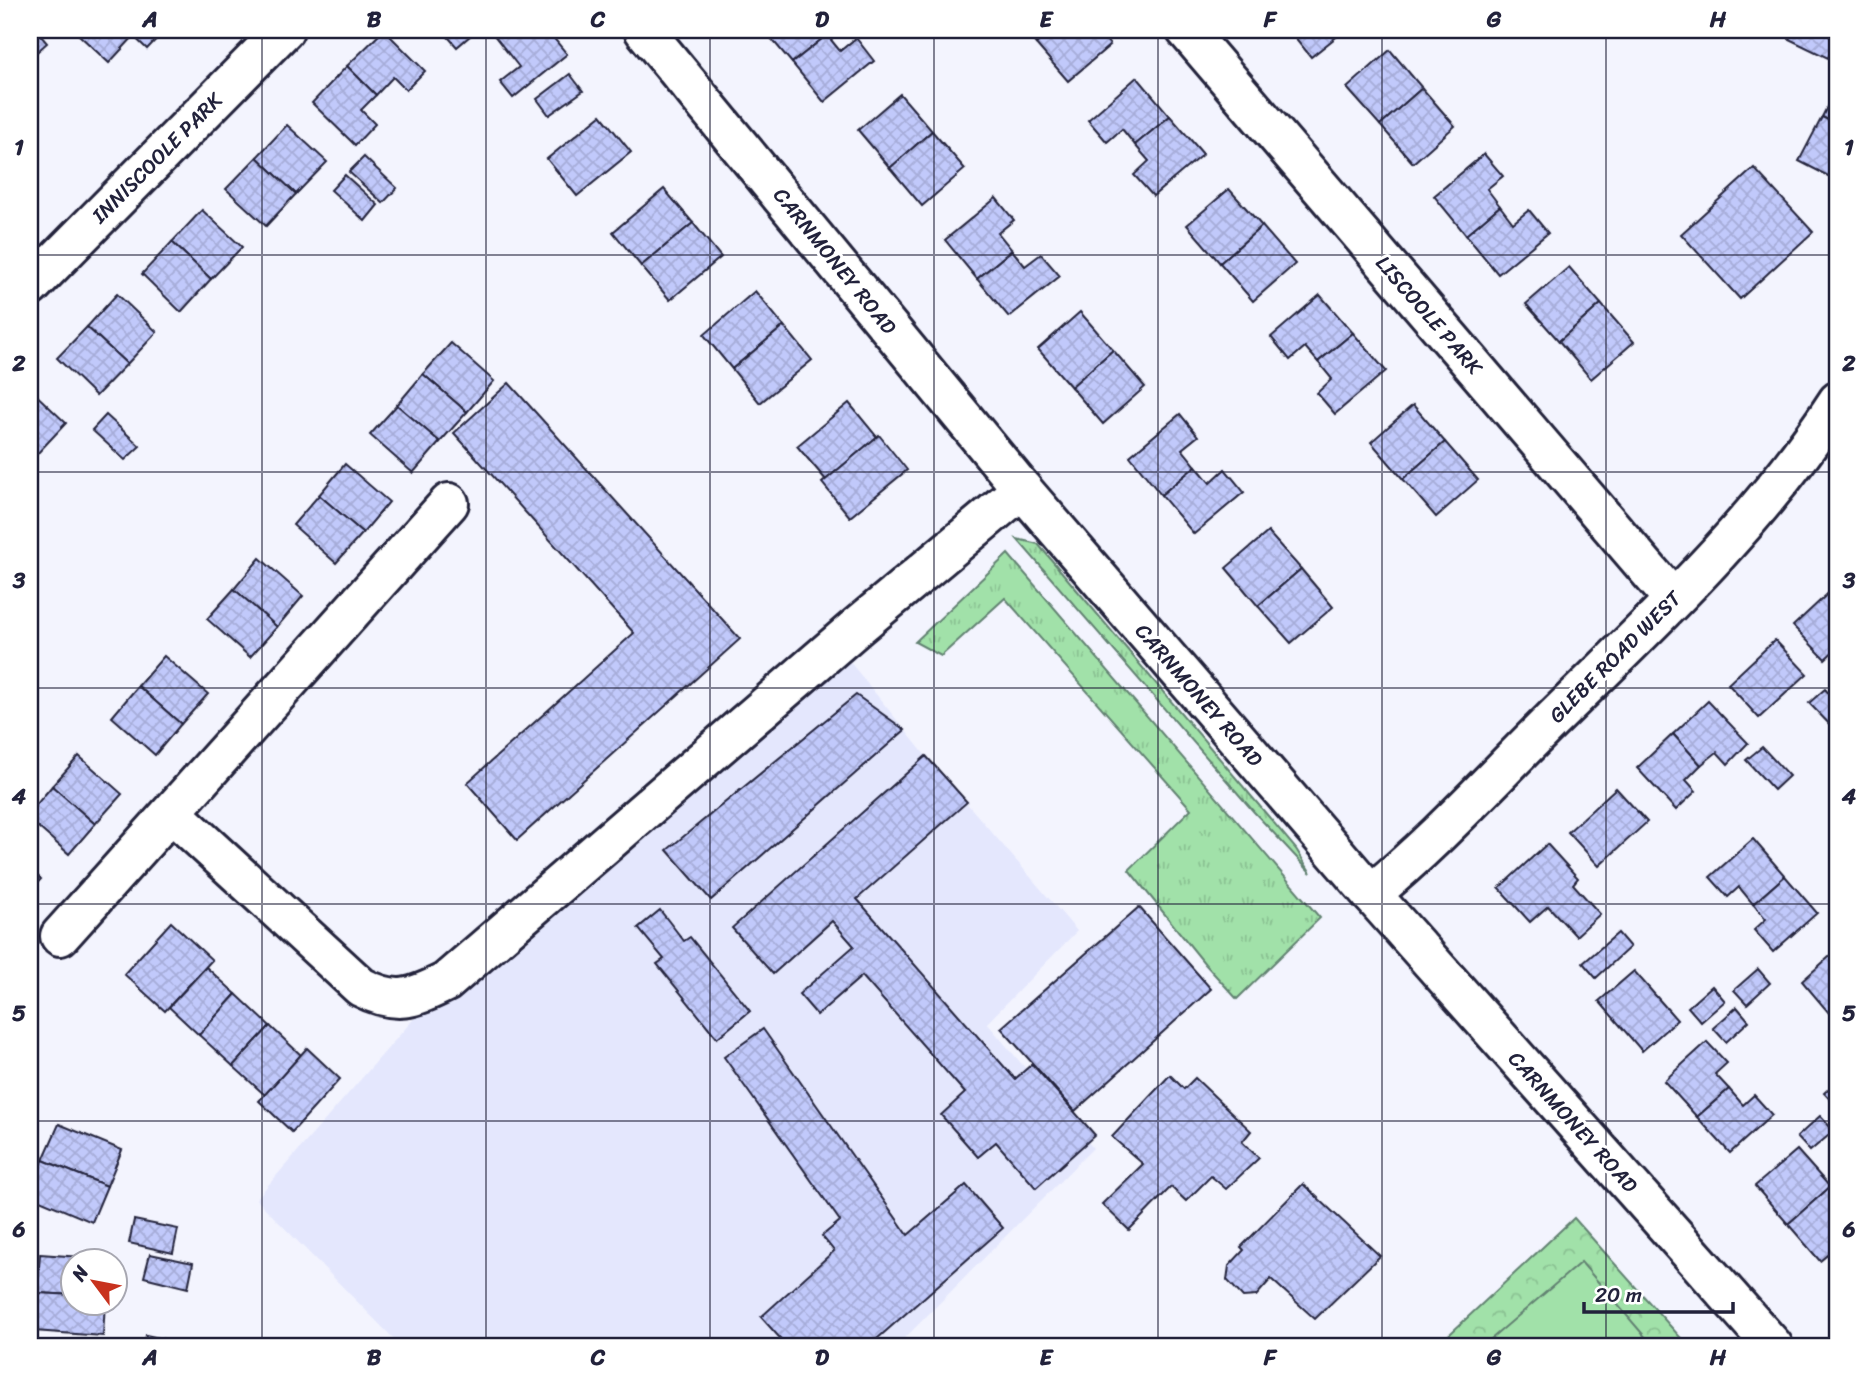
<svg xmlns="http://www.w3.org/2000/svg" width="1868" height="1376" font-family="Sriracha,sans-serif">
	<defs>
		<pattern id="grass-tufts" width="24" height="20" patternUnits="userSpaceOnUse" patternTransform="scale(1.75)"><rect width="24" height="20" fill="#a1e1a9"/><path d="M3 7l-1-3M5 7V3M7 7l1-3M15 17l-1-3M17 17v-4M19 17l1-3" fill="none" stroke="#8ac192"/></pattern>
		<pattern id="park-crowns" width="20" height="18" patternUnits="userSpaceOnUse" patternTransform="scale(1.75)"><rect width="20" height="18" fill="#a1e1a9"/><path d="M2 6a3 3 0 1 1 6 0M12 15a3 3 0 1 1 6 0" fill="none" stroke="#8ac192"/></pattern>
		<pattern id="building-cross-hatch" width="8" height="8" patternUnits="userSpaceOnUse" patternTransform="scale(1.75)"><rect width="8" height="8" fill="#c1c9fb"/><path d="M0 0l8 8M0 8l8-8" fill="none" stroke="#a6acd8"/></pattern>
	</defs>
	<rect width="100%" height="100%" fill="#f3f4fe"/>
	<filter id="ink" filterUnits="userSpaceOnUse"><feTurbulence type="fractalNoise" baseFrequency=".0143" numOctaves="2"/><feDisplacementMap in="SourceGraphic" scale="14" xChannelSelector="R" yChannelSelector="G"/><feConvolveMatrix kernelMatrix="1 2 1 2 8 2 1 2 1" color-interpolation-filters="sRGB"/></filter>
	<g filter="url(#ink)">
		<polygon fill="#e4e7fd" points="837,646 926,756 1077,931 987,1023 1093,1148 897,1346 401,1346 256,1199 446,982"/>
		<g fill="url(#grass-tufts)" stroke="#628272" stroke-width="2">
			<polygon points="1017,539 1038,544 1296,849 1311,873 1254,812"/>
			<polygon points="1008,554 1320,918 1237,999 1205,964 1129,870 1191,809 1005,598 941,656 915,642"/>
		</g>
		<polygon fill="url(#park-crowns)" stroke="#628272" stroke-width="2" points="1574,1218 1688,1346 1437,1346"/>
		<polygon fill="#a1e1a9" stroke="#628272" stroke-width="2" points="1581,1262 1653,1346 1483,1346"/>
		<g fill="url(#building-cross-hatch)" stroke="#22223b" stroke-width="2">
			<polygon points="30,30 36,30 47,43 30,58"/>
			<polygon points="79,30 127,30 134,36 109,63 77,33"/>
			<polygon points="127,30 165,30 147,49"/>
			<polygon points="384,30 425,71 406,90 393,77 376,95 347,66"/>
			<polygon points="442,30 477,30 457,47"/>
			<polygon points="498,30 547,30 567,54 513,98 500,82 519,67 493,34"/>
			<polygon points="764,30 823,30 827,35 792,63"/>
			<polygon points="1024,30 1052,30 1036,44"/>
			<polygon points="1052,30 1098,30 1110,45 1068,81 1036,44"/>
			<polygon points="1289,30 1345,30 1311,57"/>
			<polygon points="1793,30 1817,30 1837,39 1828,58 1789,39"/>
			<polygon points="827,35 840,51 856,38 874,61 824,102 792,63"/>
			<polygon points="1390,50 1422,88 1380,125 1347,88"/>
			<polygon points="347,66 376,95 361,110 375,124 355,145 312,103"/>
			<polygon points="570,74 583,91 549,115 537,99"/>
			<polygon points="1137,77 1170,116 1135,145 1122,129 1107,142 1088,120"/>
			<polygon points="1838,85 1838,125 1822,117"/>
			<polygon points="1422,88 1455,126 1413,163 1380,125"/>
			<polygon points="900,94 932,131 890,168 858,130"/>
			<polygon points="601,115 631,152 577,196 547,159"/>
			<polygon points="1170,116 1203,154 1153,196 1134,175 1149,161 1135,145"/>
			<polygon points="1822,117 1838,125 1838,181 1799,161"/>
			<polygon points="287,125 327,162 296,194 257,157"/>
			<polygon points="932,131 965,169 922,206 890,168"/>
			<polygon points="1484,154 1503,176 1487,189 1500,206 1466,235 1434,196"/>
			<polygon points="257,157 296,194 266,226 226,189"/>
			<polygon points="364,157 397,188 383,203 349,172"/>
			<polygon points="1754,168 1813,232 1740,299 1681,234"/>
			<polygon points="345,175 378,205 365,221 331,190"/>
			<polygon points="664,189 693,223 641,266 613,232"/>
			<polygon points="1229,189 1262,226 1220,263 1187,225"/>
			<polygon points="996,198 1014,220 998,233 1012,250 977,279 945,240"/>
			<polygon points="1500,206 1513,223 1529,210 1548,233 1498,274 1466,235"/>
			<polygon points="202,210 242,247 211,279 172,242"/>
			<polygon points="693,223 721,257 670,300 641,266"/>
			<polygon points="1262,226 1295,264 1253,301 1220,263"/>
			<polygon points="172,242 211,279 181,312 142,274"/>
			<polygon points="1012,250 1025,266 1041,254 1060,276 1009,317 977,279"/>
			<polygon points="1569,267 1601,304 1559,341 1526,304"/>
			<polygon points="755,291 784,326 732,369 704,335"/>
			<polygon points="117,294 157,332 127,364 87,327"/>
			<polygon points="1320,295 1353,333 1318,362 1305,347 1290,360 1271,337"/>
			<polygon points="1601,304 1634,342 1591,379 1559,341"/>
			<polygon points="1080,312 1113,350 1071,387 1038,349"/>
			<polygon points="784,326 812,360 760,403 732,369"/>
			<polygon points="87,327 127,364 96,396 57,358"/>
			<polygon points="1353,333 1386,371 1335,414 1317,393 1332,379 1318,362"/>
			<polygon points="451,343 494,381 467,412 423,374"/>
			<polygon points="1113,350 1145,387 1103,424 1071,387"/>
			<polygon points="423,374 467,412 440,442 397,405"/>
			<polygon points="509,383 740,639 517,840 467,783 634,633 454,433"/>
			<polygon points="30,389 66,423 36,455 30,449"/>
			<polygon points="849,403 877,437 826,480 797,446"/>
			<polygon points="397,405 440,442 413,473 370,435"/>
			<polygon points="1413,405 1445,442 1403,479 1371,442"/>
			<polygon points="1180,414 1198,436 1182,449 1196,466 1161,495 1130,456"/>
			<polygon points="106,415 140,446 125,460 92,430"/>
			<polygon points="879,435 907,470 850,517 822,483"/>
			<polygon points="1445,442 1478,480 1436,517 1403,479"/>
			<polygon points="345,464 389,502 363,533 319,495"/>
			<polygon points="1196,466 1210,483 1225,469 1244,492 1194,534 1161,495"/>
			<polygon points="319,495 363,533 336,563 293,525"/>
			<polygon points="1268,532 1301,569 1258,606 1226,568"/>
			<polygon points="260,558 303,596 277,627 234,589"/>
			<polygon points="1301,569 1333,607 1291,643 1258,606"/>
			<polygon points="1838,584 1838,647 1825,659 1793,626"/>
			<polygon points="234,589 277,627 250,657 207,619"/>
			<polygon points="1775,640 1807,674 1759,718 1728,684"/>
			<polygon points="164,656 208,694 181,724 138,686"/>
			<polygon points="138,686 181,724 155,755 112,717"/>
			<polygon points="1825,689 1838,704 1837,732 1809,703"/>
			<polygon points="856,695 905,730 711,900 667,850"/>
			<polygon points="1708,701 1748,743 1728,764 1717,752 1701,765 1673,734"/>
			<polygon points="1673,734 1701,765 1686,780 1696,791 1676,810 1637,768"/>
			<polygon points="1762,747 1789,776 1774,790 1746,760"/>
			<polygon points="79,756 122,794 95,824 52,786"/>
			<polygon points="926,756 967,802 857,899 1015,1079 1032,1064 1095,1135 1036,1188 996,1142 978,1157 941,1115 965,1093 862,976 817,1015 799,994 854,946 832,921 773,974 732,928"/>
			<polygon points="52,786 95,824 69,854 30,820 30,812"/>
			<polygon points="1616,788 1647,822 1599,866 1568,832"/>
			<polygon points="1753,839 1785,876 1753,904 1739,887 1728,897 1710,877"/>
			<polygon points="1547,844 1578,878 1573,884 1600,914 1576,936 1548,906 1530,922 1499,888"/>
			<polygon points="30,869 41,879 30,891"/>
			<polygon points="1785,876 1817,913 1773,952 1754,930 1766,919 1753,904"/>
			<polygon points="1139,907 1211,989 1075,1111 1001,1028"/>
			<polygon points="660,910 684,941 690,937 750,1011 717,1038 657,964 664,959 638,928"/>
			<polygon points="171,922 212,960 165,1011 124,974"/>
			<polygon points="1618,933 1630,947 1596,978 1583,963"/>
			<polygon points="1838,949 1838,1016 1834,1019 1802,981"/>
			<polygon points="206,967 236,994 199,1035 169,1007"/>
			<polygon points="1758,969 1770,983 1747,1004 1734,990"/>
			<polygon points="1634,971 1677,1020 1642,1051 1599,1001"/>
			<polygon points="1712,986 1725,1001 1701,1022 1688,1007"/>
			<polygon points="236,994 270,1026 233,1066 199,1035"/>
			<polygon points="1737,1007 1749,1021 1726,1042 1713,1028"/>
			<polygon points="270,1026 301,1055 265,1095 233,1066"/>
			<polygon points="763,1029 908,1235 966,1185 1003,1228 869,1346 787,1346 761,1317 834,1251 822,1236 840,1221 724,1057"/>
			<polygon points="1707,1042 1727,1063 1715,1074 1729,1089 1697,1117 1664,1081"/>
			<polygon points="307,1048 340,1079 292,1132 259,1101"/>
			<polygon points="1170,1075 1184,1089 1195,1078 1251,1131 1242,1142 1259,1158 1226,1189 1211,1176 1186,1201 1171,1187 1129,1230 1102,1204 1143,1164 1112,1137"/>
			<polygon points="1838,1080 1838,1106 1837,1107 1824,1093"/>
			<polygon points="1729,1089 1743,1105 1754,1095 1772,1115 1730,1153 1697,1117"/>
			<polygon points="1820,1116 1834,1131 1810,1151 1797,1137"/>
			<polygon points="59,1124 122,1150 107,1186 43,1160"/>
			<polygon points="1797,1150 1830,1187 1788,1224 1755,1186"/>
			<polygon points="43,1160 107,1186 92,1222 30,1196"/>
			<polygon points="1303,1184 1380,1256 1315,1319 1271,1279 1256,1296 1243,1297 1227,1280 1229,1266 1244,1250 1241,1247"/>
			<polygon points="1830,1187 1838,1197 1838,1246 1820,1261 1788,1224"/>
			<polygon points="134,1220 178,1229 173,1253 129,1243"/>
			<polygon points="40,1254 109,1259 74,1260 74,1295 37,1293"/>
			<polygon points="150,1254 193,1263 188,1288 144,1277"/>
			<polygon points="37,1293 74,1295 74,1302 105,1302 103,1336 34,1331"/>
			<polygon points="146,1335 190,1345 190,1346 144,1346"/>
		</g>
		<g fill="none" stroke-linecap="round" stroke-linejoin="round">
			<defs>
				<g id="minor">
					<polyline points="644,30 1022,489 1371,894 1773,1346"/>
					<polyline points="1186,30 1673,599"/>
					<polyline points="30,287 284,30"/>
					<path d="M 173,814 L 361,987 C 396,1005 412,999 446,982 L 858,626 L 1022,489"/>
					<path d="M 1371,894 C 1435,842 1492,779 1551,721 C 1653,621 1760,522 1838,401"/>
					<polyline points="60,936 449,503"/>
				</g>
			</defs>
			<use href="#minor" stroke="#22223b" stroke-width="44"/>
			<use href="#minor" stroke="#fff" stroke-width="38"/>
		</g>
	</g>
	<path fill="none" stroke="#22223b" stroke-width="2" stroke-opacity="0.55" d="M 262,30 L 262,1346M 486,30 L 486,1346M 710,30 L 710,1346M 934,30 L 934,1346M 1158,30 L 1158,1346M 1382,30 L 1382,1346M 1606,30 L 1606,1346M 30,255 L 1838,255M 30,472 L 1838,472M 30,688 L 1838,688M 30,904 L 1838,904M 30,1121 L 1838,1121"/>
	<g text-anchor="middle" stroke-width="6" stroke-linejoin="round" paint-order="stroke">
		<g font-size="21" fill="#22223b" stroke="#fff">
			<text transform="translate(157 158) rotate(-45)" y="7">INNISCOOLE PARK</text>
			<text transform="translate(835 261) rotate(51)" y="7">CARNMONEY ROAD</text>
			<text transform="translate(1429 315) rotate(49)" y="7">LISCOOLE PARK</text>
			<text transform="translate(1615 657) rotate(-45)" y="7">GLEBE ROAD WEST</text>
			<text transform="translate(1199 695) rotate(49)" y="7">CARNMONEY ROAD</text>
			<text transform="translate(1573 1122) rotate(48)" y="7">CARNMONEY ROAD</text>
		</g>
	</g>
	<rect width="1868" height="1376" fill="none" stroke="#fff" stroke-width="77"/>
	<g transform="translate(94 1282) rotate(302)"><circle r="33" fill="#ffffff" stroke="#a7a7b1" stroke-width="2"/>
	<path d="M0-5L12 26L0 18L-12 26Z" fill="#c8321e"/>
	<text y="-10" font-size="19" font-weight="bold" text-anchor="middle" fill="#22223b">N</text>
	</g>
	<path d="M1584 1302v10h149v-10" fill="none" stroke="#22223b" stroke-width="3.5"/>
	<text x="1595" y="1302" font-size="21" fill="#22223b" stroke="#ffffff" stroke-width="5" paint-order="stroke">20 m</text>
	<rect x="38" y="38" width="1791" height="1300" fill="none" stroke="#22223b" stroke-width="2.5"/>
	<g font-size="23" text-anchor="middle" font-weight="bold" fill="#22223b">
		<text x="150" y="27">A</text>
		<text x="374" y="27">B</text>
		<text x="598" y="27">C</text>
		<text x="822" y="27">D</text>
		<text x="1046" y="27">E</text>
		<text x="1270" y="27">F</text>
		<text x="1494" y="27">G</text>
		<text x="1718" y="27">H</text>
		<text x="19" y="155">1</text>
		<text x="1849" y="155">1</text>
		<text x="19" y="371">2</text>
		<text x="1849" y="371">2</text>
		<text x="19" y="588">3</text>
		<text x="1849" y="588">3</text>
		<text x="19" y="804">4</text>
		<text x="1849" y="804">4</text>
		<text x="19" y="1021">5</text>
		<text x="1849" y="1021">5</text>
		<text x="19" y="1237">6</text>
		<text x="1849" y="1237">6</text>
		<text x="150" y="1365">A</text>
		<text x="374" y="1365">B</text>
		<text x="598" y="1365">C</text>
		<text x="822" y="1365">D</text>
		<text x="1046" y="1365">E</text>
		<text x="1270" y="1365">F</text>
		<text x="1494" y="1365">G</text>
		<text x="1718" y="1365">H</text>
	</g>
</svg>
